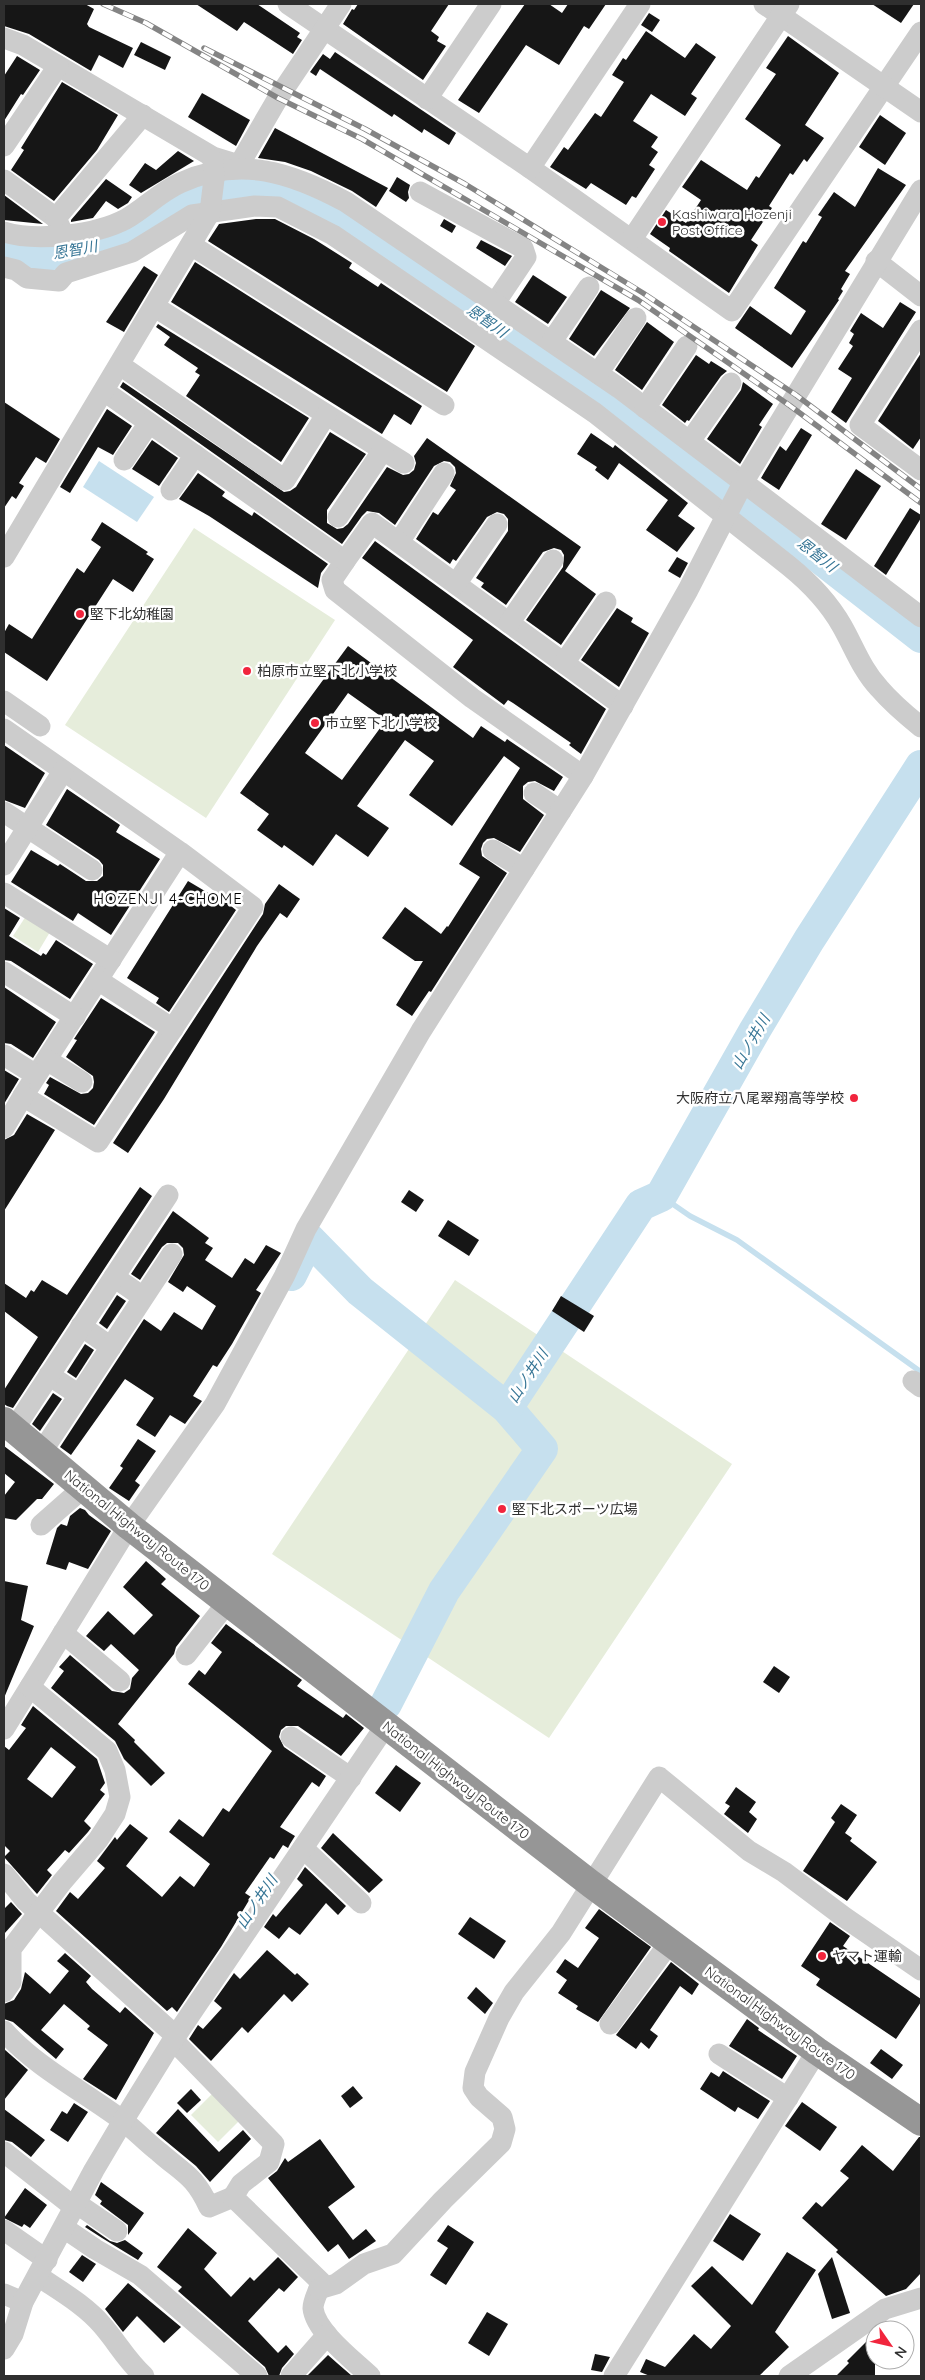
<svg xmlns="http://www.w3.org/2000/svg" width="925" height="2380" font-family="Quicksand,'Noto Sans JP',sans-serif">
	<rect width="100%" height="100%" fill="#fff"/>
	<g fill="#e6eddb">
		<polygon points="194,528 335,620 206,818 65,725"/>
		<polygon points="26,916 50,932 38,952 13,936"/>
		<polygon points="455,1280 732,1464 549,1738 272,1554"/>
		<polygon points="212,2094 239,2121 218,2142 191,2115"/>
	</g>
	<polygon fill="#c6e0ee" points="99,461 154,497 137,522 83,487"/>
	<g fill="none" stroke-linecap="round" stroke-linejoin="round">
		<polyline stroke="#c6e0ee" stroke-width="5.5" points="661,1196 690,1216 737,1240 921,1372"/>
		<g stroke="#c6e0ee" stroke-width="32">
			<polyline points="4,250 43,255 89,250 136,232 176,204 223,189 257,185 290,195 330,216 465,305 742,497 921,637"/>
			<polyline points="291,1275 309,1239 360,1291 507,1408 542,1449 444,1591 386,1704"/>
			<polyline points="507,1408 641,1205 661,1196 755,1030 809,940 921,766"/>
		</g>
	</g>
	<g fill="#161616" fill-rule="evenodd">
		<polygon points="4,4 85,4 94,9 87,24 89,27 133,48 123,68 99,55 91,71 29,34 4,26"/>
		<polygon points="196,4 257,4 300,33 297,37 302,40 293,54 244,22 237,31"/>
		<polygon points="358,4 449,4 431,31 439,37 437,41 446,46 423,80 343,24 352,9 354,10"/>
		<polygon points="525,4 549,4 562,13 568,4 606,4 589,29 584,26 559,65 526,45 479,113 458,100"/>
		<polygon points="872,4 914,4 901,23"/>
		<polygon points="649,13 660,20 652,32 641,25"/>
		<polygon points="646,31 685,58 696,43 716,57 691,94 697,98 685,116 651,94 633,121 658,137 651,147 658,152 649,165 655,169 636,198 632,196 626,205 591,183 586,189 550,167 564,147 568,150 595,113 601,117 624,82 612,75 623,58 626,60"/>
		<polygon points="788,36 839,73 805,125 824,138 807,162 804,159 793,175 790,173 769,206 772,208 751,240 758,245 729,293 669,251 670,248 650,234 666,210 686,223 701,200 682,187 701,160 747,190 756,176 759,178 781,145 745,119 776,74 766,68"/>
		<polygon points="141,42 171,57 165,70 134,55"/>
		<polygon points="335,52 456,133 449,145 424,129 422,133 394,114 392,117 320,69 316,76 310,72 323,54 330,59"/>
		<polygon points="17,56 40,70 23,95 21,94 4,121 4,76"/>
		<polygon points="62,82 118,115 97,150 54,201 11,170 24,150 21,148"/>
		<polygon points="202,93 250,120 236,146 188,117"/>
		<polygon points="880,115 906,133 885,165 859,147"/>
		<polygon points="275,128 388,188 376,207 352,191 311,171 285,162 258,158"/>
		<polygon points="178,151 194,161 141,193 129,185 145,163 156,170"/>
		<polygon points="878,168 906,185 845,271 850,274 841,289 843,291 838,299 839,300 792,368 735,328 750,306 791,335 806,311 774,288 803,241 806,243 822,217 818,215 834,192 855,207"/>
		<polygon points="397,177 410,185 408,192 409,198 406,202 389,191"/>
		<polygon points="106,179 132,197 128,203 118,209 106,201 93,218 71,222 71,220"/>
		<polygon points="4,195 43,224 4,220"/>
		<polygon points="256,219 275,219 314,239 352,263 349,268 378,287 381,283 475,346 447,392 208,241 219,224"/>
		<polygon points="444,219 456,226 452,233 440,226"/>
		<polygon points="481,240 512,256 505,266 476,248"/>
		<polygon points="195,262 422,406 411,425 394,414 382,434 171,302"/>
		<polygon points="144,266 158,275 124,332 106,322"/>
		<polygon points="533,275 567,297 548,324 515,302"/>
		<polygon points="601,290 630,308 594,356 569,339"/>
		<polygon points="900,302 916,312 846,423 831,412 852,378 838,369 853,346 849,343 854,334 850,331 861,313 883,328"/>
		<polygon points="647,322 674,342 642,390 615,370"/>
		<polygon points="158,324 309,418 281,462 186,396 200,375 195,372 198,368 164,345 170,337 156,327"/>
		<polygon points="921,353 921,437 913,449 878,421"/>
		<polygon points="696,355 709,364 711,361 727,371 721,376 689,421 687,420 685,423 662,405"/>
		<polygon points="123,382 284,492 290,491 296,487 330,432 366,454 327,510 327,523 337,529 343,528 348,524 387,467 403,475 409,474 414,470 416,463 414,456 427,438 581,547 565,571 596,594 561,645 526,620 563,567 564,555 561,550 554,548 543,552 506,605 481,587 484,583 476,578 508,531 508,519 504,514 497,512 487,517 456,561 453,559 450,564 416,539 433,512 438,515 456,490 450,486 456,473 455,467 450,462 444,461 434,466 395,525 379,513 367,511 362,516 342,544 120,387"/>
		<polygon points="743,382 773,404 759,425 762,427 740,464 707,439 741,390"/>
		<polygon points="4,402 60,439 46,463 36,457 19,483 24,486 16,499 12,496 4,508"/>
		<polygon points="107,409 132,426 113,455 98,447 70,493 60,487"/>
		<polygon points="801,428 812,435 779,490 761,478 780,446 786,451"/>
		<polygon points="591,433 613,448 615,445 688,503 678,516 695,528 677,552 646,530 668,500 619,463 608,480 595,470 597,467 577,454"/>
		<polygon points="152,440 178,458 159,486 132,469"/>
		<polygon points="856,469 881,486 846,540 821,524"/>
		<polygon points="198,473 225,492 222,496 252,516 254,512 328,564 321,573 318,588 209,516 179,499"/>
		<polygon points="910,508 921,515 921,518 886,575 874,566"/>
		<polygon points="102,522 148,552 146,554 154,559 133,592 113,579 47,681 4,652 4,633 9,624 32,639 77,568 84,573 101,547 91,540"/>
		<polygon points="375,541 606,709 581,754 569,745 571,743 513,703 508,700 504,705 453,667 473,640 362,558"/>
		<polygon points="677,557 688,563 680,578 668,571"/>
		<polygon points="617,608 633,618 631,622 649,633 619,687 581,660"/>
		<path d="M 348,646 L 473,738 L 481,726 L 505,742 L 507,739 L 563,777 L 554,791 L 535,781 L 528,782 L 523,786 L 523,799 L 544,815 L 520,852 L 494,838 L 487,839 L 483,843 L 481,849 L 482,856 L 507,873 L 431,992 L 429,991 L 412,1016 L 396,1005 L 423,961 L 415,961 L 382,938 L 405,907 L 441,934 L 447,926 L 448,927 L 480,877 L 459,864 L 520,768 L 504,756 L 452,826 L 409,795 L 434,761 L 405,740 L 357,806 L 389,828 L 368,857 L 336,834 L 313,866 L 284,845 L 282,848 L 257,830 L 269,814 L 240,793 ZM 348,693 L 386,720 L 342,780 L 305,753 Z"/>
		<polygon points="4,745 45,773 25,808 4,800"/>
		<polygon points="67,789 120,825 116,832 160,859 111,935 78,913 73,921 11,882 31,850 58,866 60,864 86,881 97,881 103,876 103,865 99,860 46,825"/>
		<polygon points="188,881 220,900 221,898 236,910 169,1012 156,1003 159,998 127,978"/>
		<polygon points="279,884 300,899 287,918 280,913 257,946 164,1099 128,1153 113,1143 263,914 265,904"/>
		<polygon points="4,908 20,918 9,936 41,956 43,953 46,955 56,940 93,964 70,999 11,961 4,960"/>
		<polygon points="4,987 56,1022 33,1058 11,1044 4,1043"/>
		<polygon points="101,998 155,1032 94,1125 44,1094 49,1085 46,1083 50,1077 81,1094 88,1093 93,1088 94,1082 93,1076 66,1057 77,1040 74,1039"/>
		<polygon points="4,1070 19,1079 4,1104"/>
		<polygon points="27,1114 55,1130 4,1211 4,1140 14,1135"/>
		<polygon points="140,1187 152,1196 13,1408 7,1406 4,1404 4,1390 38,1337 4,1311 4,1283 26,1298 31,1290 34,1292 42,1280 67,1295"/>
		<polygon points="409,1190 424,1200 416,1212 401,1202"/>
		<polygon points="173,1211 209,1238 205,1243 213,1248 205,1260 232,1278 245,1258 254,1264 266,1245 281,1253 256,1290 261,1293 232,1344 217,1367 213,1365 193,1396 202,1401 185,1424 170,1415 155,1437 136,1425 154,1398 125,1379 71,1455 60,1447 144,1319 161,1331 174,1312 202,1330 216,1306 187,1286 183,1292 168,1282 184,1255 183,1248 178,1243 167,1243 162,1247 140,1280 131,1274"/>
		<polygon points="448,1220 479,1240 469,1256 438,1236"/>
		<polygon points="117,1295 126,1301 107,1329 99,1323"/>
		<polygon points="561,1296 594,1316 584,1332 552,1311"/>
		<polygon points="85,1344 94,1350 76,1378 67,1372"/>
		<polygon points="53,1393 62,1399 40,1431 32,1424"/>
		<polygon points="138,1439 156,1451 135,1481 140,1485 129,1501 109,1488 123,1468 120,1466"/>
		<polygon points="4,1446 54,1484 42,1499 37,1499 16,1520 4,1518 4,1496 15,1482 4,1473"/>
		<polygon points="80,1508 85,1510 89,1515 111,1531 88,1569 69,1562 66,1570 46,1564 57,1528 61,1524 67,1526 70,1516"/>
		<polygon points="146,1561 166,1579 161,1584 200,1616 176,1647 174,1654 118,1724 135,1740 134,1742 165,1773 151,1786 124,1759 115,1741 51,1688 64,1671 59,1667 70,1655 112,1691 124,1693 130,1689 132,1678 139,1670 111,1644 104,1651 86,1636 108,1611 134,1635 153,1615 123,1587"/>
		<polygon points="4,1581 28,1586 21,1620 34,1626 4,1698"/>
		<polygon points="226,1624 302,1680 297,1686 343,1718 346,1714 364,1728 341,1756 298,1726 286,1726 281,1730 279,1737 284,1747 326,1776 319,1787 312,1782 280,1827 295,1836 290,1844 288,1848 283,1845 274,1859 270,1857 245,1893 251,1897 221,1947 177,2012 172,2007 167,2011 56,1911 70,1892 78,1899 105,1868 97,1861 115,1837 117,1840 130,1824 148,1838 126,1866 162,1897 180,1876 194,1887 210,1864 169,1832 179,1819 203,1837 223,1808 229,1812 272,1751 188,1684 199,1670 205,1675 222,1652 211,1643"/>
		<polygon points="774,1666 790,1677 779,1693 763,1682"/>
		<path d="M 33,1706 L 97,1759 L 105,1783 L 100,1790 L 105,1794 L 84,1821 L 91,1828 L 88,1832 L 69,1853 L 65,1850 L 47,1870 L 52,1875 L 37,1894 L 4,1857 L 10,1851 L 4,1845 L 4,1746 L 9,1750 L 26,1728 L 21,1725 ZM 51,1747 L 76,1767 L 52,1798 L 27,1779 Z"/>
		<polygon points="396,1765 421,1783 400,1812 375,1793"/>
		<polygon points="736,1787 756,1802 749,1812 757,1819 748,1833 724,1814 730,1806 725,1803"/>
		<polygon points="841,1804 857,1815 845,1833 852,1838 850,1841 877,1862 847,1901 803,1871 835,1822 831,1818"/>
		<polygon points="333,1833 383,1880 369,1893 321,1848"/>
		<polygon points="305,1867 346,1906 338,1915 326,1903 300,1935 289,1927 279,1939 264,1927 273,1914 276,1917 303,1885 297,1879"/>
		<polygon points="11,1902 22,1914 4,1934 4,1909"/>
		<polygon points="599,1909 651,1947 598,2022 576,2009 578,2006 558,1993 567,1980 556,1972 565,1959 578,1968 599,1938 585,1928"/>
		<polygon points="470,1917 506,1941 494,1959 458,1934"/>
		<polygon points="830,1922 850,1936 843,1946 921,1999 921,2002 896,2039 816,1985 820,1979 801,1966"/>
		<polygon points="267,1950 295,1975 297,1973 309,1984 292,2002 284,1994 248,2033 242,2027 211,2061 189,2039 198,2025 203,2029 222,2008 214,2001 234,1973 240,1979"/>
		<polygon points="65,1953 91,1976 86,1982 92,1989 120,2013 125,2007 154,2033 116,2100 83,2079 108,2045 87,2029 90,2026 64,2004 41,2030 64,2049 56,2059 13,2022 4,2019 4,2004 14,2000 21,1989 25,1972 50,1994 69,1971 57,1961"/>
		<polygon points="671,1962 699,1984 692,1995 680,1986 650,2030 658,2036 649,2049 641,2042 636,2049 616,2035"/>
		<polygon points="476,1987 493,2003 485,2014 467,1998"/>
		<polygon points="747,2019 759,2028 758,2030 797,2056 782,2079 729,2046"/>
		<polygon points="4,2049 28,2070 4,2100"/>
		<polygon points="881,2049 903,2065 892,2079 870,2063"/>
		<polygon points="723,2071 770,2101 758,2119 738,2107 735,2112 700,2089 711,2072 719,2077"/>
		<polygon points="353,2086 363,2098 350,2108 341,2096"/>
		<polygon points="191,2089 201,2100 187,2113 177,2103"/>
		<polygon points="802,2102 837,2127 820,2151 785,2126"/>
		<polygon points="74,2103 88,2112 68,2142 50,2130 62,2111 67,2114"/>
		<polygon points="4,2109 45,2140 31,2157 12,2142 4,2140"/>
		<polygon points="178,2109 219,2152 243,2130 251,2139 210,2182 196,2166 156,2133"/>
		<polygon points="919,2137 921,2137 921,2273 906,2289 886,2296 836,2252 838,2250 802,2218 816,2202 822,2207 849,2178 840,2171 862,2145 893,2171"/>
		<polygon points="320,2139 355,2187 328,2207 353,2240 366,2229 376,2241 349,2259 338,2244 328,2252 268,2178 277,2171 285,2158 288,2162"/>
		<polygon points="101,2182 144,2213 128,2235 128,2225 100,2204 102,2201 95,2195"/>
		<polygon points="25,2188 47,2205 30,2228 24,2224 22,2227 4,2218"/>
		<polygon points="730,2214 761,2234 743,2261 713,2241"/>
		<polygon points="87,2225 110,2241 117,2243 125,2240 143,2253 138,2260 102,2238 85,2227"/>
		<polygon points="448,2225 474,2242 446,2285 430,2275 448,2248 437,2241"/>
		<polygon points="188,2228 217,2253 204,2269 231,2297 250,2277 254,2281 278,2257 298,2277 284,2292 279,2288 248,2321 278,2353 286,2345 294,2354 282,2368 279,2376 269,2376 265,2367 178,2291 182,2287 157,2267"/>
		<polygon points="787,2252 816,2270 775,2332 789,2347 759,2376 650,2376 640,2372 646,2359 665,2367 694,2334 711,2349 731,2326 691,2286 712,2266 752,2305"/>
		<polygon points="82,2255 96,2264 83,2282 69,2272"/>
		<polygon points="832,2257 850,2313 832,2319 818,2274"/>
		<polygon points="128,2283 181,2327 164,2343 137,2316 123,2332 105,2309"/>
		<polygon points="487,2312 508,2324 489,2356 468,2343"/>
		<polygon points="875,2333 875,2376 836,2376 849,2363 847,2361"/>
		<polygon points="595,2354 610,2357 602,2372 591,2370"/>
		<polygon points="328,2355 337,2363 352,2376 307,2376"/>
	</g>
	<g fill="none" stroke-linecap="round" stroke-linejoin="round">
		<g stroke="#ccc" stroke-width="21">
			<polyline points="288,4 530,168 732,311 921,32"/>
			<polyline points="764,4 921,112"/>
			<polyline points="4,38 23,45 213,157 239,165 278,98 341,4"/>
			<polyline points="427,99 491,4"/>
			<polyline points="4,146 58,66"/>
			<polyline points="530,168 640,4"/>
			<polyline points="4,180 56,218 61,229"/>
			<polyline points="420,192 523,248 526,257 495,303"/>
			<polyline points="56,218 143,115"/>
			<path d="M 4,232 C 37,242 96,235 126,219 C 145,208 160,192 180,183 C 241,155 292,173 346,202 L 619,388 L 921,617"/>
			<polyline points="632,239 789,4"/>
			<polyline points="191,245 444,405"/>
			<polyline points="876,261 921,296"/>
			<path d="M 4,267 L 16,270 L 27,278 L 59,281 L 66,273 L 132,252 L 192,215 L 255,206 L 278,207 L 333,235 L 595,413 L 789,566 C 810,583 829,603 842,626 C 854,647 862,670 879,688 C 891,702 906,715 921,727"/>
			<polyline points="155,307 404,463"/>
			<polyline points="921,330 860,425 921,470"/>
			<polyline points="552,341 589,287"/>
			<polyline points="120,365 285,480 326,415"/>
			<polyline points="598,373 636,318"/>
			<polyline points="104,391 345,561 332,580 335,590 472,698 583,776"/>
			<polyline points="645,408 687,346"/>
			<polyline points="690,441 731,383"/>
			<polyline points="124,460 149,423"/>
			<polyline points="171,490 195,455"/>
			<polyline points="338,517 383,450"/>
			<polyline points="399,542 444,473"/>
			<polyline points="4,557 210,212 214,179 213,160"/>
			<polyline points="345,561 372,523 623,706"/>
			<polyline points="456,584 497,524"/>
			<polyline points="509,623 553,560"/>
			<polyline points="564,663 606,602"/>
			<polyline points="4,701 40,726"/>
			<polyline points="4,729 180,852 23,1096 98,1142 253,907 180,852"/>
			<polyline points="534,793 561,811"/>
			<polyline points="4,812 92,870"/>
			<polyline points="493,850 524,869"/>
			<polyline points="4,865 63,771"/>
			<polyline points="4,893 111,960"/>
			<polyline points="4,972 75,1017"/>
			<polyline points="98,980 173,1029"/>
			<polyline points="4,1055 36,1075"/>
			<polyline points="47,1060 82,1082"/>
			<polyline points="4,1128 23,1096"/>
			<polyline points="114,1277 143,1297"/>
			<polyline points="81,1326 111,1347"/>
			<polyline points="49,1375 79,1395"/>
			<polyline points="913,1381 921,1387"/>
			<polyline points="14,1429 168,1195"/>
			<polyline points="41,1453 172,1254"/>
			<polyline points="41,1525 83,1488"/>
			<polyline points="63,1633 120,1681"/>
			<polyline points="186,1655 227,1603"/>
			<polyline points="4,1729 129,1526 215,1404 285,1275 306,1229 421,1031 583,776 688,590 744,481 921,190"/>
			<polyline points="291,1737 351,1778"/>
			<polyline points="303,1848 361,1903"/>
			<polyline points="4,1874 26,1901 176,2036"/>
			<polyline points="4,1992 11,1982 11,1949 62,1882 98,1840 115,1814 120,1797 115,1770 107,1751 30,1687"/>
			<polyline points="610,2024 670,1942"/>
			<path d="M 4,2031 C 36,2067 83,2091 122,2120 C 135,2130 146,2142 159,2152 C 184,2174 194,2175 209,2207 L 233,2197"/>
			<path d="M 173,2040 L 274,2144 L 269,2162 L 241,2184 L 233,2197 L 321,2282 C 319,2291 313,2300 313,2308 C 315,2331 353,2360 370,2376"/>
			<polyline points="719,2054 788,2098"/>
			<polyline points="4,2152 74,2207"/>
			<polyline points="76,2203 117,2231"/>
			<polyline points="64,2228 95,2249 140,2275 257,2376"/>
			<polyline points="4,2230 47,2260"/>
			<path d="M 38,2276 C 60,2291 85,2305 102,2325 C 117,2342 127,2361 144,2376"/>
			<polyline points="319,2289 336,2284 364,2264 393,2254 443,2200 501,2143 505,2129 502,2117 479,2097 473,2088 475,2072 499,2018 514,1992 561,1933 659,1777 749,1851 784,1872 844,1917 921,1970"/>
			<polyline points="4,2294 23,2302"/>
			<polyline points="4,2349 13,2334 23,2302 94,2170 123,2121 173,2040 386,1725"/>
			<polyline points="291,2376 327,2335"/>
			<polyline points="614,2376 817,2051"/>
			<polyline points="789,2376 885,2309 921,2298"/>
		</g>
		<polyline stroke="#969696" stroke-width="28" points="4,1421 129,1526 591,1884 817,2051 921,2122"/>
		<defs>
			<g id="rail">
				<polyline points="103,4 146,23 278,98 362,139 638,300 789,405 921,503"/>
				<polyline points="204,48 365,129 465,184 643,293 796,395 921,489"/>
			</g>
		</defs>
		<use href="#rail" stroke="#848484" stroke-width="5.5"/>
		<use href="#rail" stroke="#fff" stroke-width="4" stroke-dasharray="11" stroke-linecap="butt"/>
	</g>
	<g fill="#f1253d" stroke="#fff" stroke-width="2">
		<circle cx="662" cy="222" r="5"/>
		<circle cx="80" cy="614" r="5"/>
		<circle cx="247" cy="671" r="5"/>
		<circle cx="315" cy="723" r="5"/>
		<circle cx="854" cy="1098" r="5"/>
		<circle cx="502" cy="1509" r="5"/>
		<circle cx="822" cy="1956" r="5"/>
	</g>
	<g text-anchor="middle" stroke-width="5" stroke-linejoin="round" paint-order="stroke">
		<g font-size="14" fill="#2f2f2f" stroke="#fff" text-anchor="start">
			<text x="672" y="219">Kashiwara Hozenji<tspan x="672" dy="16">Post Office</tspan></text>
			<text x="90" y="619">堅下北幼稚園</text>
			<text x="257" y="676">柏原市立堅下北小学校</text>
			<text x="325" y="728">市立堅下北小学校</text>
			<text x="844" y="1103" text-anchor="end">大阪府立八尾翠翔高等学校</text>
			<text x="512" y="1514">堅下北スポーツ広場</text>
			<text x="832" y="1961">ヤマト運輸</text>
		</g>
		<g font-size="14" fill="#2f2f2f" stroke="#fff">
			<text transform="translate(137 1530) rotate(39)" y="5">National Highway Route 170</text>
			<text transform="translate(456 1780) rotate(38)" y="5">National Highway Route 170</text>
			<text transform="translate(780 2023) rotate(36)" y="5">National Highway Route 170</text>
		</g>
		<g font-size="15" font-style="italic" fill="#377696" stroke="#fff">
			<text transform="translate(75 250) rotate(-10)" y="5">恩智川</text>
			<text transform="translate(487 321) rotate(35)" y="5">恩智川</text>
			<text transform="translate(817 555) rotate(38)" y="5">恩智川</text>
			<text transform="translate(751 1042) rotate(-60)" y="5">山ノ井川</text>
			<text transform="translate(528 1376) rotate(-57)" y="5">山ノ井川</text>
			<text transform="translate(257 1902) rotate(-56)" y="5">山ノ井川</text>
		</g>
		<g font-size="15" letter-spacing="1" fill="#000" stroke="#fff">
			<text x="168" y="904">HOZENJI 4-CHOME</text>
		</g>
	</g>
	<rect width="925" height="2380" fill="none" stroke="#2f2f2f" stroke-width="10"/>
	<g transform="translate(890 2345) rotate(124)"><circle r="24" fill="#ffffff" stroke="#acacac"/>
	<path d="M0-4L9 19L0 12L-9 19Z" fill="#f1253d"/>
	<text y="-8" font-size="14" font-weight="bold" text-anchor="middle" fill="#2f2f2f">N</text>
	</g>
</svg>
